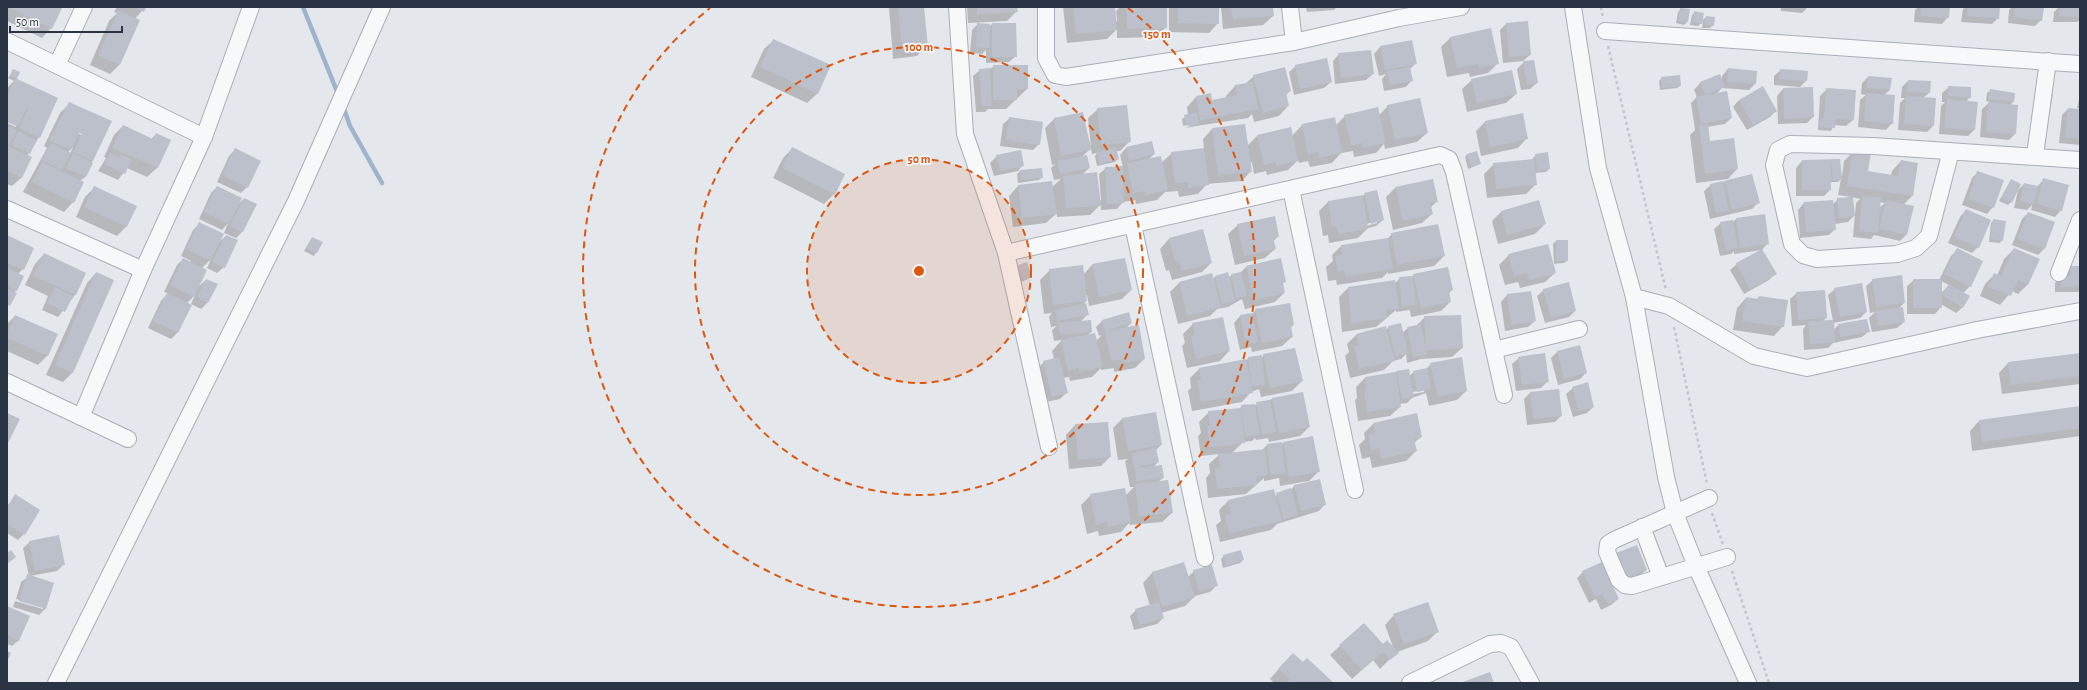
<svg xmlns="http://www.w3.org/2000/svg" width="2087" height="690" font-family="'Alegreya Sans',sans-serif">
	<rect width="100%" height="100%" fill="#e4e7ec"/>
	<g fill="#0003" fill-rule="evenodd">
		<polygon points="7,7 58,7 51,28 42,38 7,21"/>
		<polygon points="117,7 145,7 135,19 139,21 119,65 110,74 90,65 109,21 117,13 114,12"/>
		<polygon points="889,7 923,7 926,47 917,56 893,59"/>
		<polygon points="967,7 1016,7 1017,11 1007,21 968,23"/>
		<polygon points="1063,7 1114,7 1115,21 1117,21 1116,11 1120,7 1166,7 1166,27 1157,37 1117,38 1117,29 1107,39 1067,43"/>
		<polygon points="1169,7 1218,7 1218,23 1209,33 1169,32"/>
		<polygon points="1221,7 1272,7 1273,16 1263,25 1223,29"/>
		<polygon points="1306,7 1337,7 1334,10 1307,12"/>
		<polygon points="1781,7 1808,7 1802,13 1781,11"/>
		<polygon points="1918,7 1949,7 1948,17 1942,24 1914,22 1915,10"/>
		<polygon points="1965,7 1999,7 1998,18 1992,24 1961,22 1963,9"/>
		<polygon points="2012,7 2043,7 2041,20 2035,26 2008,23 2009,10"/>
		<polygon points="2059,7 2080,7 2080,20 2077,22 2053,22 2054,12"/>
		<polygon points="1681,9 1687,22 1684,25 1676,23 1678,12"/>
		<polygon points="1695,12 1701,22 1706,17 1713,25 1710,28 1702,28 1703,21 1698,26 1690,25 1692,15"/>
		<polygon points="978,24 989,27 992,24 1015,24 1016,56 1009,62 986,63 986,50 982,54 970,53 972,30"/>
		<polygon points="1506,24 1530,55 1523,61 1503,63 1500,30"/>
		<polygon points="1490,30 1498,63 1488,73 1470,77 1469,73 1447,77 1441,47 1450,38"/>
		<polygon points="774,40 830,66 817,94 807,103 751,77 764,49"/>
		<polygon points="1380,47 1416,63 1410,69 1412,80 1406,87 1384,91 1382,79 1386,74 1379,76 1374,54"/>
		<polygon points="1339,54 1373,74 1366,80 1335,84 1333,61"/>
		<polygon points="1524,62 1537,83 1530,89 1521,90 1517,69"/>
		<polygon points="994,66 1027,89 1006,109 988,109 985,112 976,112 973,76 980,70 990,69"/>
		<polygon points="1296,66 1331,82 1324,88 1294,95 1289,72"/>
		<polygon points="1728,69 1755,84 1749,90 1722,88 1716,94 1731,118 1725,124 1707,127 1709,143 1737,169 1728,179 1696,183 1690,135 1695,130 1691,103 1697,97 1694,90 1700,83 1719,75 1722,82 1722,76"/>
		<polygon points="14,70 19,73 16,79 57,98 39,137 27,156 22,177 12,186 7,184 7,123 16,127 16,125 7,121 7,88 14,81 8,78"/>
		<polygon points="1781,70 1806,81 1800,87 1774,85 1774,76"/>
		<polygon points="1254,76 1290,91 1286,95 1288,106 1279,116 1254,122 1252,114 1248,118 1184,128 1190,126 1190,124 1183,126 1182,119 1188,115 1187,107 1196,97 1210,95 1211,101 1226,98 1226,96 1235,86 1245,84"/>
		<polygon points="1868,77 1890,90 1884,95 1892,123 1886,130 1858,127 1860,100 1866,95 1861,94 1862,83"/>
		<polygon points="1662,78 1680,86 1677,88 1660,90 1659,81"/>
		<polygon points="1472,80 1516,94 1506,103 1467,112 1462,89"/>
		<polygon points="1908,81 1930,82 1929,93 1923,98 1933,126 1927,132 1898,130 1900,103 1905,98 1901,98 1902,87"/>
		<polygon points="1949,87 1970,97 1966,102 1974,130 1968,136 1939,134 1941,106 1945,102 1942,102 1942,93"/>
		<polygon points="1783,89 1813,117 1807,123 1778,124 1777,96"/>
		<polygon points="1827,89 1853,120 1846,126 1834,125 1831,131 1818,130 1820,96"/>
		<polygon points="1990,91 2013,102 2010,105 2015,134 2009,140 1980,137 1982,109 1990,102 1986,101 1987,93"/>
		<polygon points="2080,96 2080,108 2077,108"/>
		<polygon points="1739,100 1776,111 1770,117 1747,130 1733,107"/>
		<path d="M 70,103 L 79,132 L 77,133 L 100,144 L 85,177 L 80,181 L 73,202 L 64,212 L 23,192 L 47,148 L 44,146 L 60,113 ZM 73,147 L 70,154 L 67,153 Z"/>
		<polygon points="1388,106 1427,133 1417,142 1385,149 1384,144 1376,153 1354,157 1353,151 1341,153 1332,163 1310,167 1308,161 1299,163 1298,160 1288,170 1267,175 1266,171 1254,174 1252,162 1250,163 1251,171 1242,181 1207,184 1198,194 1179,197 1178,191 1166,192 1166,191 1157,200 1136,204 1135,200 1123,202 1117,209 1101,210 1101,204 1090,215 1057,217 1057,213 1046,223 1013,227 1009,196 1018,186 1052,187 1061,179 1054,180 1051,168 1055,164 1052,165 1045,128 1054,119 1082,113 1091,148 1088,118 1098,109 1130,141 1120,151 1116,151 1118,159 1115,162 1097,166 1095,156 1097,153 1092,154 1091,148 1083,156 1089,168 1082,175 1099,201 1101,200 1099,174 1106,168 1123,167 1120,155 1126,148 1151,142 1154,154 1149,159 1161,163 1172,153 1204,149 1203,139 1212,129 1244,125 1247,146 1257,136 1292,136 1302,125 1334,119 1336,125 1345,116 1379,115"/>
		<polygon points="2068,109 2080,110 2080,145 2059,143 2062,115"/>
		<polygon points="1522,114 1527,138 1518,148 1481,156 1476,131 1485,122"/>
		<polygon points="1010,118 1039,144 1033,150 1000,146 1003,124"/>
		<polygon points="123,126 151,139 156,134 169,141 157,168 147,177 127,168 118,180 98,171 106,158 104,157 114,135"/>
		<polygon points="792,149 844,175 834,194 824,204 773,178 783,158"/>
		<polygon points="235,150 247,187 241,193 217,182 229,156"/>
		<path d="M 1854,151 L 1867,172 L 1891,176 L 1892,171 L 1901,161 L 1917,164 L 1912,196 L 1903,205 L 1913,207 L 1906,235 L 1900,241 L 1874,235 L 1871,239 L 1853,237 L 1856,203 L 1860,199 L 1852,197 L 1854,216 L 1848,222 L 1835,224 L 1835,229 L 1829,235 L 1800,238 L 1798,210 L 1804,203 L 1833,204 L 1838,199 L 1851,197 L 1838,195 L 1841,179 L 1838,182 L 1830,182 L 1830,190 L 1824,196 L 1796,196 L 1796,168 L 1802,161 L 1831,161 L 1842,176 L 1844,161 ZM 1880,202 L 1885,203 L 1879,208 Z"/>
		<polygon points="1467,154 1480,164 1468,169 1465,157"/>
		<polygon points="1536,155 1549,169 1546,172 1534,173 1536,184 1526,194 1487,198 1484,174 1494,164 1533,160 1533,158"/>
		<polygon points="997,156 1023,165 1018,171 994,176 990,163"/>
		<polygon points="1020,171 1042,177 1039,180 1018,183 1017,174"/>
		<polygon points="1978,172 1993,207 1987,214 1962,205 1972,178"/>
		<polygon points="1751,175 1759,202 1752,209 1710,219 1704,191 1711,185"/>
		<polygon points="2044,179 2061,210 2055,217 2031,210 2032,205 2027,210 2014,208 2018,190 2024,184 2037,187"/>
		<polygon points="2011,180 2011,202 2008,205 1999,201"/>
		<polygon points="95,187 136,207 126,227 117,236 76,217 85,197"/>
		<polygon points="217,187 237,205 244,199 255,204 242,232 236,238 224,233 228,223 222,230 199,219 211,193"/>
		<polygon points="1395,188 1437,201 1430,208 1432,214 1422,223 1393,230 1386,197"/>
		<path d="M 1376,191 L 1383,220 L 1376,226 L 1368,228 L 1358,238 L 1329,243 L 1328,235 L 1323,236 L 1319,211 L 1328,202 L 1362,196 ZM 1377,221 L 1377,223 L 1366,226 L 1366,224 Z"/>
		<polygon points="1539,202 1545,224 1535,234 1498,244 1492,221 1501,212"/>
		<polygon points="1966,210 1978,247 1972,253 1948,243 1960,217"/>
		<polygon points="2028,213 2044,249 2038,255 2012,245 2022,219"/>
		<polygon points="1764,215 1768,243 1762,250 1734,254 1734,251 1731,254 1720,256 1714,229 1721,223 1732,223 1736,219"/>
		<polygon points="1994,220 2002,240 2000,243 1989,242 1991,223"/>
		<polygon points="200,223 218,243 226,236 224,267 217,273 207,268 211,259 202,268 198,287 206,280 208,302 201,309 191,304 195,295 186,304 177,333 171,339 148,328 161,301 168,293 164,292 177,265 183,259 190,263 191,261 181,256 193,230"/>
		<polygon points="1238,225 1278,236 1273,242 1275,249 1265,258 1235,265 1228,234"/>
		<polygon points="1202,230 1211,263 1202,272 1172,280 1169,270 1166,271 1160,249 1169,239"/>
		<polygon points="1392,234 1444,256 1434,266 1388,274 1388,272 1382,278 1337,285 1336,280 1328,281 1326,267 1333,261 1332,255 1341,246 1387,239"/>
		<polygon points="7,236 23,269 18,274 16,290 7,308"/>
		<polygon points="312,238 322,243 314,256 304,251"/>
		<polygon points="1556,241 1567,261 1564,263 1554,264 1553,244"/>
		<polygon points="2014,249 2028,284 2018,294 2012,291 2000,305 1980,296 1985,284 1994,275 1997,276 2004,259"/>
		<polygon points="1762,250 1775,274 1769,280 1744,294 1730,270 1737,264"/>
		<path d="M 1957,250 L 1970,286 L 1963,293 L 1963,307 L 1956,313 L 1941,304 L 1941,307 L 1935,314 L 1907,314 L 1907,286 L 1914,280 L 1939,280 L 1951,256 ZM 1941,281 L 1949,285 L 1941,293 Z"/>
		<polygon points="44,254 85,274 75,295 58,317 42,310 48,296 25,285 35,264"/>
		<polygon points="1509,255 1555,273 1545,282 1520,288 1518,282 1505,285 1499,265"/>
		<polygon points="1092,265 1131,290 1122,299 1089,306 1087,295 1085,295 1086,301 1083,305 1088,314 1080,322 1090,321 1091,332 1088,335 1096,341 1102,335 1099,336 1096,327 1102,321 1131,323 1125,329 1144,359 1135,368 1114,372 1114,368 1101,370 1101,368 1092,377 1070,381 1069,377 1063,378 1067,392 1060,399 1046,402 1038,368 1044,362 1054,359 1052,351 1062,340 1054,341 1052,330 1057,326 1051,327 1049,317 1052,313 1044,314 1040,280 1050,270 1083,275"/>
		<polygon points="1019,266 1031,276 1028,279 1021,282 1016,269"/>
		<polygon points="1246,267 1285,282 1282,284 1284,293 1275,302 1245,309 1242,299 1228,307 1217,309 1210,316 1178,324 1170,292 1179,283 1213,279 1216,276 1228,278 1232,275 1240,273"/>
		<polygon points="2070,267 2080,267 2080,290 2078,292 2055,292 2055,283"/>
		<polygon points="96,273 113,280 72,373 63,382 46,375 87,283"/>
		<polygon points="1414,275 1452,290 1449,293 1450,302 1441,311 1411,317 1410,310 1396,312 1396,310 1376,327 1342,332 1339,297 1348,288 1394,284 1400,278 1411,277"/>
		<polygon points="1873,280 1904,303 1899,308 1904,322 1897,328 1872,332 1869,318 1875,312 1870,313 1866,286"/>
		<polygon points="1835,289 1866,312 1860,318 1833,323 1834,330 1838,325 1869,331 1862,337 1833,343 1828,348 1804,350 1803,329 1806,325 1792,326 1790,299 1797,293 1826,318 1822,322 1833,321 1828,295"/>
		<polygon points="1544,290 1575,311 1569,317 1545,323 1537,296"/>
		<polygon points="1530,292 1535,321 1528,327 1505,331 1501,302 1507,295"/>
		<polygon points="1759,297 1783,326 1774,336 1733,330 1737,308 1746,298 1756,300"/>
		<polygon points="1256,310 1293,325 1290,328 1292,337 1282,346 1252,352 1251,347 1240,350 1234,323 1240,316 1252,314"/>
		<polygon points="15,316 57,334 47,356 38,365 7,351 7,324"/>
		<polygon points="1425,317 1462,348 1452,357 1421,359 1407,363 1406,354 1401,359 1393,361 1384,370 1350,378 1345,356 1349,352 1347,344 1356,335 1386,330 1389,327 1402,333 1408,328 1416,326"/>
		<polygon points="1193,324 1229,351 1220,361 1187,368 1182,346 1185,343 1183,334"/>
		<polygon points="1579,346 1586,373 1580,379 1558,385 1551,358 1557,352"/>
		<polygon points="2080,354 2080,384 2002,394 1999,373 2008,363"/>
		<polygon points="1264,355 1302,381 1292,391 1261,397 1259,389 1251,392 1242,402 1192,411 1188,391 1191,388 1190,378 1199,369 1246,360 1249,358 1261,358"/>
		<path d="M 1461,358 L 1466,391 L 1457,400 L 1429,406 L 1426,393 L 1412,398 L 1407,403 L 1399,404 L 1400,407 L 1390,416 L 1358,421 L 1355,400 L 1357,398 L 1356,387 L 1365,378 L 1397,372 L 1409,376 L 1414,372 L 1426,369 L 1431,364 ZM 1424,390 L 1424,392 L 1413,394 L 1412,392 Z"/>
		<polygon points="1519,358 1548,381 1541,388 1516,391 1512,364"/>
		<polygon points="1573,388 1593,407 1587,413 1573,417 1566,394"/>
		<polygon points="1530,393 1561,416 1555,422 1527,425 1524,399"/>
		<polygon points="1272,399 1309,427 1300,436 1269,442 1268,438 1256,440 1255,438 1252,441 1243,442 1232,453 1262,450 1267,445 1281,445 1283,443 1319,471 1309,481 1280,486 1279,478 1264,481 1264,478 1246,494 1208,498 1206,478 1210,473 1209,464 1220,454 1201,456 1198,436 1201,433 1199,422 1209,412 1239,409 1242,406 1255,405"/>
		<polygon points="2080,407 2080,436 1972,451 1970,431 1979,421"/>
		<polygon points="1122,419 1161,445 1156,450 1158,462 1153,467 1163,478 1158,482 1172,513 1162,522 1130,525 1129,523 1121,532 1099,536 1098,531 1087,534 1081,505 1091,495 1125,496 1134,487 1130,487 1125,461 1128,459 1118,460 1113,428"/>
		<polygon points="1373,424 1421,437 1414,443 1416,451 1406,461 1372,468 1370,457 1362,459 1359,445 1365,439 1364,433"/>
		<polygon points="1075,425 1110,457 1101,466 1069,469 1066,435"/>
		<polygon points="1294,486 1325,504 1319,511 1277,524 1271,530 1220,542 1216,525 1221,521 1219,510 1228,501 1275,496 1290,491"/>
		<polygon points="16,496 24,534 18,540 7,533 7,506"/>
		<polygon points="30,542 63,565 57,571 30,576 45,609 39,615 13,607 15,601 43,609 43,607 16,599 21,582 29,576 23,548"/>
		<polygon points="1636,546 1646,570 1639,576 1619,584"/>
		<polygon points="1224,556 1243,560 1240,563 1223,568 1221,559"/>
		<polygon points="1184,564 1188,577 1194,571 1217,585 1210,592 1195,596 1185,606 1161,613 1163,618 1157,624 1134,630 1130,616 1136,610 1150,606 1143,583 1152,573"/>
		<polygon points="1583,572 1618,599 1611,605 1601,610 1596,599 1589,603 1577,578"/>
		<polygon points="7,607 19,640 12,646 7,644"/>
		<polygon points="1394,615 1438,631 1428,641 1397,652 1380,669 1373,660 1352,679 1330,655 1364,624 1383,645 1393,647 1385,625"/>
		<polygon points="1284,663 1331,683 1274,683 1270,679"/>
	</g>
	<g fill="none" stroke-linecap="round" stroke-linejoin="round">
		<g stroke="#9fb4cc" stroke-width="4.5">
			<polyline points="303,7 338,94"/>
			<polyline points="343,106 350,126 382,183"/>
		</g>
	</g>
	<g fill="#bbc0ca">
		<polygon points="7,7 60,7 62,8 52,29"/>
		<polygon points="133,7 146,7 144,12"/>
		<polygon points="898,7 924,7 928,47 902,50"/>
		<polygon points="977,7 1017,7 1018,12 977,14"/>
		<polygon points="1073,7 1115,7 1117,30 1076,34"/>
		<polygon points="1126,7 1167,7 1167,28 1127,29"/>
		<polygon points="1178,7 1219,7 1219,24 1178,23"/>
		<polygon points="1231,7 1273,7 1274,16 1233,20"/>
		<polygon points="1921,7 1950,7 1949,18 1920,16"/>
		<polygon points="1968,7 2000,7 1999,19 1967,16"/>
		<polygon points="2015,7 2044,7 2042,21 2013,17"/>
		<polygon points="2060,7 2080,7 2080,17 2059,16"/>
		<polygon points="1680,8 1690,9 1688,22 1678,21"/>
		<polygon points="118,11 140,20 120,65 98,56"/>
		<polygon points="1694,11 1704,13 1702,24 1693,22"/>
		<polygon points="1706,16 1715,17 1714,26 1705,25"/>
		<polygon points="1528,21 1531,55 1509,57 1506,23"/>
		<polygon points="977,23 990,24 989,48 976,47"/>
		<polygon points="992,23 1016,23 1017,57 992,57"/>
		<polygon points="1491,28 1499,64 1479,68 1478,64 1457,68 1450,37"/>
		<polygon points="773,39 831,65 818,94 760,67"/>
		<polygon points="1412,40 1417,64 1385,70 1380,46"/>
		<polygon points="1371,50 1374,74 1341,78 1338,53"/>
		<polygon points="1327,58 1332,82 1300,89 1295,65"/>
		<polygon points="1534,60 1538,83 1527,85 1523,61"/>
		<polygon points="993,65 1028,65 1028,89 1017,89 1017,100 993,100"/>
		<polygon points="1285,67 1291,91 1286,93 1289,106 1263,113 1253,75"/>
		<polygon points="1410,67 1413,81 1390,85 1387,71"/>
		<polygon points="990,68 992,106 982,106 979,69"/>
		<polygon points="1728,68 1757,71 1756,84 1727,82"/>
		<polygon points="13,69 20,72 17,79 58,98 40,138 19,128 28,109 26,109 18,127 7,122 7,96 16,78 10,75"/>
		<polygon points="1780,69 1808,71 1807,81 1779,79"/>
		<polygon points="1512,70 1517,94 1477,103 1471,79"/>
		<polygon points="1720,74 1725,87 1705,95 1727,91 1732,118 1701,124 1696,96 1705,95 1700,82"/>
		<polygon points="1680,75 1681,86 1662,88 1661,77"/>
		<polygon points="1868,76 1892,78 1890,90 1867,88"/>
		<polygon points="1908,80 1931,81 1930,93 1907,92"/>
		<polygon points="1253,82 1258,109 1200,120 1196,96 1211,93 1212,100 1237,95 1235,85"/>
		<polygon points="1763,86 1777,111 1753,125 1739,100"/>
		<polygon points="1948,86 1971,87 1971,98 1948,96"/>
		<polygon points="1813,87 1814,117 1784,119 1783,88"/>
		<polygon points="1826,88 1856,90 1854,120 1836,119 1835,128 1820,127 1821,118 1834,119 1824,118"/>
		<polygon points="1990,89 2015,93 2014,102 1988,99"/>
		<polygon points="1866,93 1895,95 1893,124 1864,121"/>
		<polygon points="2046,93 2053,94 2051,105 2044,104"/>
		<polygon points="1906,96 1936,98 1934,126 1904,124"/>
		<polygon points="1420,98 1428,133 1395,140 1387,105"/>
		<polygon points="1947,99 1978,102 1975,130 1944,128"/>
		<polygon points="69,102 112,121 93,161 73,152 82,134 79,133 71,150 49,140"/>
		<polygon points="1988,102 2018,105 2016,134 1986,132"/>
		<polygon points="1127,105 1131,142 1101,145 1097,108"/>
		<polygon points="1378,107 1386,143 1364,148 1362,143 1351,145 1344,115"/>
		<polygon points="2068,108 2080,109 2080,139 2065,137"/>
		<polygon points="1083,112 1091,150 1061,156 1054,118"/>
		<polygon points="1197,112 1199,124 1187,126 1184,115"/>
		<polygon points="1523,113 1528,139 1490,147 1485,121"/>
		<polygon points="1009,117 1043,122 1040,145 1006,140"/>
		<polygon points="1335,117 1342,153 1319,158 1318,152 1308,155 1302,124"/>
		<polygon points="1245,124 1252,172 1218,175 1212,128"/>
		<polygon points="1708,124 1710,141 1734,138 1738,169 1705,174 1699,125"/>
		<polygon points="123,125 153,139 156,133 171,140 158,168 112,148"/>
		<polygon points="7,126 17,130 9,145 7,144"/>
		<polygon points="1291,127 1298,161 1276,166 1276,162 1264,165 1257,135"/>
		<polygon points="18,131 37,140 30,154 11,145"/>
		<polygon points="1152,141 1155,154 1129,161 1126,147"/>
		<polygon points="51,143 71,153 62,170 42,160"/>
		<polygon points="7,146 32,157 22,178 7,170"/>
		<polygon points="792,147 845,174 835,195 782,168"/>
		<polygon points="1116,147 1119,159 1100,164 1097,152"/>
		<polygon points="235,148 261,161 248,188 222,175"/>
		<polygon points="1204,148 1209,185 1188,188 1188,182 1175,183 1171,152"/>
		<polygon points="1021,150 1024,166 1000,171 996,155"/>
		<polygon points="1853,150 1871,153 1868,171 1898,176 1901,160 1918,163 1913,196 1847,186"/>
		<polygon points="1477,151 1481,164 1471,167 1467,154"/>
		<polygon points="1548,152 1550,169 1537,171 1535,154"/>
		<polygon points="73,153 93,163 86,177 66,168"/>
		<polygon points="110,153 119,157 121,154 132,159 125,174 104,164"/>
		<polygon points="1087,155 1090,168 1060,174 1057,161"/>
		<polygon points="1161,156 1168,190 1145,195 1145,191 1133,193 1127,163"/>
		<polygon points="1534,159 1537,185 1496,189 1493,163"/>
		<polygon points="1840,159 1842,179 1833,180 1831,162 1831,190 1802,190 1802,160"/>
		<polygon points="42,162 84,182 74,203 32,182"/>
		<polygon points="1123,166 1124,203 1107,204 1105,167"/>
		<polygon points="1042,168 1043,178 1021,180 1020,170"/>
		<polygon points="1977,171 2004,180 1994,208 1968,199"/>
		<polygon points="1097,172 1101,206 1066,208 1063,176"/>
		<polygon points="1752,174 1760,203 1732,210 1724,181"/>
		<polygon points="2043,178 2069,185 2062,211 2037,204"/>
		<polygon points="1433,179 1438,202 1430,203 1433,214 1403,221 1395,187"/>
		<polygon points="2011,179 2021,184 2012,203 2001,198"/>
		<polygon points="1052,181 1057,214 1022,218 1018,185"/>
		<polygon points="1723,181 1729,211 1716,213 1710,184"/>
		<polygon points="2024,183 2038,186 2034,204 2020,201"/>
		<polygon points="94,186 137,206 127,227 84,207"/>
		<polygon points="217,186 242,198 229,224 204,212"/>
		<polygon points="1377,190 1384,220 1371,224 1364,193"/>
		<polygon points="1363,195 1368,229 1339,234 1337,227 1332,227 1328,201"/>
		<polygon points="1862,196 1881,197 1878,233 1859,231"/>
		<polygon points="1853,197 1855,216 1839,218 1837,198"/>
		<polygon points="244,198 257,204 243,232 230,226"/>
		<polygon points="1539,200 1546,224 1507,235 1501,211"/>
		<polygon points="1833,200 1836,230 1806,232 1804,202"/>
		<polygon points="1886,200 1914,206 1907,235 1879,229"/>
		<polygon points="1966,209 1991,220 1979,248 1954,237"/>
		<polygon points="2028,212 2055,222 2045,249 2017,239"/>
		<polygon points="1765,214 1769,244 1740,248 1736,218"/>
		<polygon points="1275,216 1279,237 1273,238 1276,249 1244,256 1237,224"/>
		<polygon points="1993,219 2006,221 2003,241 1991,239"/>
		<polygon points="1733,220 1738,248 1726,251 1720,222"/>
		<polygon points="199,222 224,234 210,261 186,249"/>
		<polygon points="1438,224 1445,256 1397,265 1391,233"/>
		<polygon points="1203,229 1212,263 1181,271 1179,261 1175,262 1169,238"/>
		<polygon points="7,235 34,248 24,270 7,263"/>
		<polygon points="226,235 238,240 225,268 212,262"/>
		<polygon points="312,237 323,242 317,253 306,248"/>
		<polygon points="1388,238 1393,269 1346,276 1345,271 1338,272 1335,256 1342,255 1341,245"/>
		<rect x="1556" y="240" width="12" height="21"/>
		<polygon points="1548,244 1556,273 1529,280 1527,273 1514,276 1508,254"/>
		<polygon points="1957,248 1983,261 1971,287 1944,274"/>
		<polygon points="2014,248 2040,259 2028,285 2018,280 2011,296 1988,287 1994,273 2001,276"/>
		<polygon points="1762,249 1777,274 1750,289 1736,263"/>
		<polygon points="44,253 86,273 76,295 33,276"/>
		<polygon points="183,258 207,270 194,297 170,285"/>
		<polygon points="1125,258 1132,290 1099,297 1092,264"/>
		<polygon points="1281,258 1286,282 1283,283 1285,293 1254,300 1246,266"/>
		<polygon points="1027,262 1032,277 1023,280 1018,265"/>
		<polygon points="1083,265 1087,301 1053,305 1049,269"/>
		<polygon points="2070,266 2080,266 2080,286 2061,287 2061,276 2070,276"/>
		<polygon points="1448,267 1453,290 1449,291 1451,302 1421,308 1413,274"/>
		<polygon points="7,268 24,276 17,291 7,286"/>
		<polygon points="96,272 114,280 73,373 55,365"/>
		<polygon points="1228,272 1235,301 1222,304 1215,276"/>
		<polygon points="1241,272 1247,296 1236,298 1231,274"/>
		<polygon points="1212,273 1221,307 1187,316 1179,282"/>
		<polygon points="1902,275 1905,303 1876,307 1872,279"/>
		<polygon points="1413,276 1416,305 1402,307 1399,277"/>
		<polygon points="206,279 218,284 208,303 197,297"/>
		<rect x="1913" y="279" width="29" height="29"/>
		<polygon points="1395,280 1399,309 1385,310 1387,318 1351,323 1348,287"/>
		<polygon points="1569,282 1576,311 1551,318 1543,289"/>
		<polygon points="1862,283 1867,312 1840,317 1834,288"/>
		<polygon points="1949,284 1970,296 1963,308 1942,295"/>
		<polygon points="55,287 73,296 65,312 47,303"/>
		<polygon points="7,289 17,293 10,306 7,304"/>
		<polygon points="1825,290 1827,318 1798,320 1796,292"/>
		<polygon points="1531,291 1536,321 1511,325 1507,294"/>
		<polygon points="167,293 192,305 178,333 153,321"/>
		<polygon points="1759,296 1788,300 1784,327 1742,321 1746,297 1758,299"/>
		<polygon points="1086,303 1089,315 1057,321 1055,310"/>
		<polygon points="1290,303 1294,325 1291,326 1293,337 1262,343 1255,309"/>
		<polygon points="1903,307 1905,322 1878,326 1875,311"/>
		<polygon points="1129,312 1132,323 1105,331 1102,320"/>
		<polygon points="1252,313 1258,342 1246,344 1240,315"/>
		<polygon points="15,315 58,334 48,356 7,338 7,333"/>
		<polygon points="1461,315 1463,348 1426,350 1424,316"/>
		<polygon points="1223,317 1230,351 1196,359 1191,336 1195,335 1192,323"/>
		<polygon points="1867,319 1870,332 1840,337 1838,324"/>
		<polygon points="1091,320 1092,332 1060,335 1058,323"/>
		<polygon points="1834,320 1835,342 1810,344 1808,321"/>
		<polygon points="1401,323 1408,353 1395,356 1388,326"/>
		<polygon points="1421,324 1427,355 1413,357 1407,327"/>
		<polygon points="1139,325 1145,359 1124,363 1123,359 1111,361 1105,331"/>
		<polygon points="1386,326 1395,361 1359,369 1354,346 1359,345 1356,334"/>
		<polygon points="1095,333 1103,367 1079,372 1079,368 1068,371 1061,340"/>
		<polygon points="1580,345 1587,373 1564,379 1557,351"/>
		<polygon points="1295,348 1303,381 1270,388 1263,354"/>
		<polygon points="1545,353 1549,382 1522,385 1518,357"/>
		<polygon points="2080,353 2080,376 2011,385 2008,362"/>
		<polygon points="1262,355 1265,385 1251,386 1253,393 1201,402 1197,380 1201,380 1199,368 1246,359 1251,384 1248,357"/>
		<polygon points="1059,357 1068,393 1052,397 1043,361"/>
		<polygon points="1462,357 1467,391 1438,397 1430,363"/>
		<polygon points="1427,368 1431,389 1417,392 1413,371"/>
		<polygon points="1409,369 1414,397 1402,399 1396,371"/>
		<polygon points="1396,372 1401,407 1367,412 1364,390 1366,390 1365,377"/>
		<polygon points="1588,382 1594,407 1579,411 1572,387"/>
		<polygon points="1559,389 1562,416 1533,419 1530,392"/>
		<polygon points="1303,392 1310,427 1279,433 1272,398"/>
		<polygon points="1270,400 1276,432 1262,435 1256,402"/>
		<polygon points="1255,404 1260,435 1245,437 1241,405"/>
		<polygon points="2080,406 2080,428 1982,442 1979,420"/>
		<polygon points="1241,408 1245,443 1210,447 1207,425 1210,425 1208,411"/>
		<polygon points="1156,412 1162,445 1128,451 1122,418"/>
		<polygon points="7,413 20,419 7,445"/>
		<polygon points="1417,413 1422,437 1414,439 1417,451 1381,459 1379,448 1371,450 1368,434 1375,433 1373,423"/>
		<polygon points="1108,422 1111,457 1078,460 1075,424"/>
		<polygon points="1313,436 1320,472 1289,477 1283,442"/>
		<polygon points="1282,442 1285,473 1270,475 1267,444"/>
		<polygon points="1156,448 1159,462 1134,468 1131,454"/>
		<polygon points="1265,449 1268,475 1256,477 1257,485 1217,489 1215,468 1220,467 1218,454"/>
		<polygon points="1162,465 1164,478 1136,481 1135,468"/>
		<polygon points="1320,479 1326,505 1301,511 1294,485"/>
		<polygon points="1168,480 1173,513 1139,516 1135,484"/>
		<polygon points="1125,488 1131,522 1108,527 1107,522 1096,525 1090,494"/>
		<polygon points="1291,488 1298,515 1284,519 1276,493"/>
		<polygon points="1274,489 1282,521 1229,533 1225,515 1231,514 1228,500"/>
		<polygon points="15,494 40,510 25,535 7,524 7,508"/>
		<polygon points="59,535 65,565 35,571 29,541"/>
		<polygon points="1637,545 1647,570 1626,578 1616,553"/>
		<polygon points="11,550 16,557 7,564 7,553"/>
		<polygon points="1241,550 1244,560 1226,566 1223,555"/>
		<polygon points="1184,562 1195,597 1162,607 1152,572"/>
		<polygon points="1602,562 1619,599 1608,604 1602,594 1595,597 1582,571"/>
		<polygon points="1212,565 1218,586 1199,591 1193,570"/>
		<polygon points="27,574 54,583 46,609 19,601"/>
		<polygon points="1159,602 1164,618 1140,625 1135,609"/>
		<polygon points="1428,602 1439,632 1404,644 1393,614"/>
		<polygon points="7,606 30,616 19,641 7,635"/>
		<polygon points="1364,623 1383,644 1387,640 1399,653 1390,660 1383,652 1362,670 1339,645"/>
		<polygon points="7,651 11,653 7,662"/>
		<polygon points="1293,653 1303,662 1307,658 1334,683 1286,683 1290,679 1278,669"/>
		<polygon points="1490,672 1494,683 1460,683"/>
	</g>
	<g fill="none" stroke-linecap="round" stroke-linejoin="round">
		<defs>
			<g id="minor">
				<polyline points="957,7 965,134 1006,253 1049,447"/>
				<polyline points="1046,7 1046,58 1055,75 1066,77 1294,42 1399,18 1461,7"/>
				<polyline points="1290,7 1294,42"/>
				<polyline points="1573,7 1598,168 1634,297 1666,477 1675,513 1696,566 1748,683"/>
				<polyline points="1605,31 2080,64"/>
				<polyline points="7,41 204,137"/>
				<polyline points="57,65 84,7"/>
				<polyline points="1951,151 1929,236 1916,248 1897,254 1817,259 1803,255 1792,244 1774,165 1778,150 1790,144 1873,146 2080,160"/>
				<polyline points="2035,155 2048,61"/>
				<polyline points="1291,189 1355,490"/>
				<polyline points="7,209 143,270"/>
				<polyline points="1133,225 1205,558"/>
				<polyline points="1006,253 1440,155 1449,159 1454,172 1504,395"/>
				<polyline points="2059,273 2080,220"/>
				<polyline points="1634,297 1669,306 1754,356 1807,368 1977,330 2080,311"/>
				<polyline points="1494,350 1579,329"/>
				<polyline points="7,382 128,439"/>
				<polyline points="81,417 143,270 204,137 251,7"/>
				<polyline points="1709,498 1614,540 1608,544 1607,552 1619,580 1625,585 1632,586 1727,557"/>
				<polyline points="1642,527 1661,577"/>
				<polyline points="56,683 296,201 382,7"/>
				<polyline points="1410,683 1490,644 1501,643 1511,647 1531,683"/>
			</g>
		</defs>
		<use href="#minor" stroke="#a9aeb7" stroke-width="18"/>
		<g stroke="#c2c5cb" stroke-width="2.5" stroke-dasharray="3 3" stroke-linecap="butt">
			<polyline points="1601,7 1603,18"/>
			<polyline points="1608,46 1666,290"/>
			<polyline points="1674,327 1707,484"/>
			<polyline points="1712,513 1723,544"/>
			<polyline points="1732,571 1769,683"/>
		</g>
		<use href="#minor" stroke="#f7f8fa" stroke-width="16"/>
	</g>
	<circle cx="919" cy="271" r="112" fill="#df570f" fill-opacity=".12"/>
	<g fill="none" stroke="#df570f" stroke-width="2" stroke-dasharray="7 5">
		<circle cx="919" cy="271" r="112"/>
		<circle cx="919" cy="271" r="224"/>
		<path d="M1128 8A336 336 0 1 1 710 8"/>
	</g>
	<circle cx="919" cy="271" r="6" fill="#df570f" stroke="#f4f6f9" stroke-width="2"/>
	<g font-size="12" text-anchor="middle" font-weight="bold" fill="#df570f" stroke="#f4f6f9" stroke-width="3.5" stroke-linejoin="round" paint-order="stroke">
		<text x="1157" y="38">150 m</text>
		<text x="919" y="51">100 m</text>
		<text x="919" y="163">50 m</text>
	</g>
	<rect width="2087" height="690" fill="none" stroke="#2b3445" stroke-width="16"/>
	<path d="M10 26v6h112v-6" fill="none" stroke="#2b3445" stroke-width="2"/>
	<text x="16" y="26" font-size="12" fill="#2b3445" stroke="#f4f6f9" stroke-width="3" paint-order="stroke">50 m</text>
</svg>
